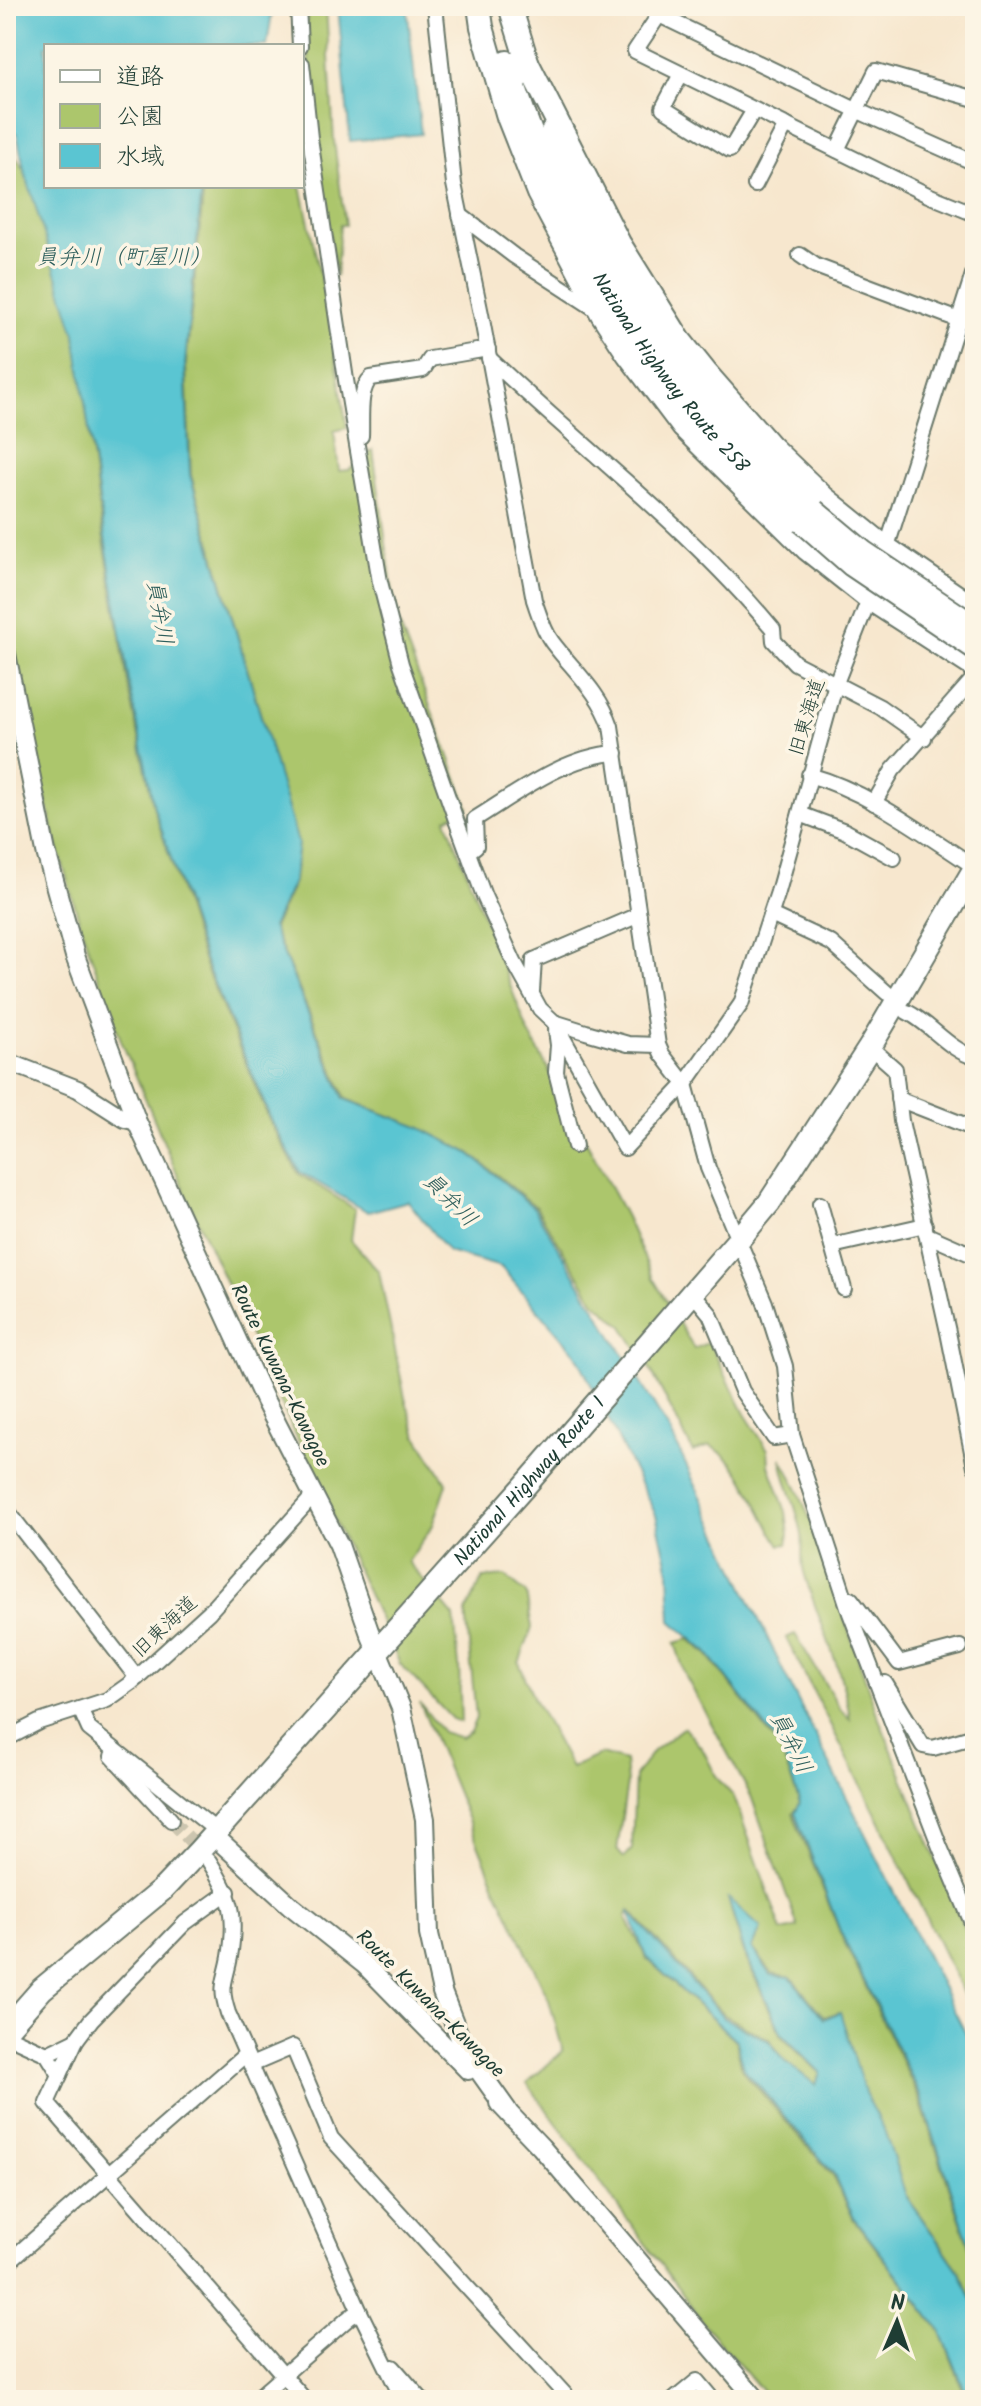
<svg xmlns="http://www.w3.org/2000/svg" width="981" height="2406" font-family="Kalam,'Klee One',sans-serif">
	<rect width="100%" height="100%" fill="#fcf5e5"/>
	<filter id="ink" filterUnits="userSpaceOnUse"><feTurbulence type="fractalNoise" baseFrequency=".0125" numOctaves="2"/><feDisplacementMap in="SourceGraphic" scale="16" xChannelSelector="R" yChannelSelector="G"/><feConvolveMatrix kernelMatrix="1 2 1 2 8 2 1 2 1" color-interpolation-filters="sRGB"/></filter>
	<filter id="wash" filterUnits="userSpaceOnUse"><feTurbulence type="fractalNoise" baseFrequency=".006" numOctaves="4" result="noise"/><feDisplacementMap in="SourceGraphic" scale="32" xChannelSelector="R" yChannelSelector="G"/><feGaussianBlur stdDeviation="1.8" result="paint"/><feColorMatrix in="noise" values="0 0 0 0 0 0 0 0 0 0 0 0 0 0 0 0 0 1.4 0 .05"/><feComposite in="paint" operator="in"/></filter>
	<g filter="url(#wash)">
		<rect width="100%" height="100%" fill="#f7e7ce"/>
		<g fill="#acc66c" stroke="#668250" stroke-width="2">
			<polygon points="306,6 326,6 334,141 345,225 340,225 336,277 312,123"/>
			<polygon points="6,144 24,169 76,336 102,528 129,689 154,809 205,966 272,1126 299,1174 355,1209 351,1240 379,1272 405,1398 417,1436 447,1484 433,1525 408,1562 454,1617 459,1666 461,1722 452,1719 400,1664 186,1195 122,1043 81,927 53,831 6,613"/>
			<path d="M 204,186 L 301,186 L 329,316 L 347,428 L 334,431 L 339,471 L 349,470 L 373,450 L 396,616 L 468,807 L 446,819 L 527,1029 L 626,1217 L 653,1278 L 694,1349 L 709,1342 L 745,1414 L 768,1450 L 769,1465 L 786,1512 L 789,1535 L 787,1544 L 780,1545 C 760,1516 743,1460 710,1446 L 693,1452 L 652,1372 L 622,1325 L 595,1302 L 536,1207 L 470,1153 L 419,1127 L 346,1099 L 273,928 L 294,882 L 298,843 L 191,475 L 186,364 Z"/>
			<path d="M 781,1458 L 797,1487 L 816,1534 L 877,1714 L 975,1955 L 975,2018 L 875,1812 L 786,1638 L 795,1634 L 841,1710 L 850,1719 C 843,1667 818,1622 804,1572 C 800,1560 804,1547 802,1535 C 798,1508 785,1484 781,1458 Z"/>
			<polygon points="505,1576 526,1593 532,1628 519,1663 534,1699 571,1768 601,1754 625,1761 627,1783 617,1850 624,1858 632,1849 635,1776 653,1751 684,1727 703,1750 717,1778 734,1797 782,1931 798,1927 751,1796 686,1677 675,1643 689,1639 707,1654 780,1748 800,1804 793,1814 841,1935 918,2095 975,2264 975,2304 960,2272 906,2195 883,2127 865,2093 840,2012 824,2017 791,1977 772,1973 753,1948 761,1928 728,1899 744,1954 782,2037 820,2073 815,2084 786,2062 770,2040 724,2015 630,1910 626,1917 646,1958 736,2041 742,2070 833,2176 854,2220 941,2332 967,2400 770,2400 709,2330 527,2083 563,2051 549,2000 494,1883 420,1703 442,1732 461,1738 470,1732 476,1718 466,1612 483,1578"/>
		</g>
		<g fill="#5ac5d2" stroke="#3c8183" stroke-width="2">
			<polygon points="6,6 273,6 267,46 46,46 46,186 202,186 185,364 190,475 298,843 293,882 272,927 344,1099 419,1127 469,1153 534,1208 671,1433 785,1675 975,2052 975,2262 920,2094 841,1933 795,1813 800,1803 781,1747 707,1652 671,1621 669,1571 656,1515 576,1354 501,1267 448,1252 408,1201 368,1212 300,1172 273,1124 206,964 154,807 130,687 103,526 75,334 24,169 17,134 6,128"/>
			<polygon points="338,6 407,6 421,134 350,141"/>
			<polygon points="728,1898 761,1928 752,1948 771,1975 790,1977 824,2019 840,2012 865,2093 883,2127 906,2196 960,2273 975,2306 975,2400 969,2400 941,2331 854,2218 834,2174 744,2069 737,2041 646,1957 628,1910 724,2018 769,2041 786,2062 816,2085 820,2072 782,2034 745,1953"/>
		</g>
	</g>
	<g filter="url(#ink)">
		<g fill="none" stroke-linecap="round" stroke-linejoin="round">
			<polyline stroke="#ccc5af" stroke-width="14" stroke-dasharray="14 7" stroke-linecap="butt" points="171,1820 204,1855"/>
			<defs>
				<g id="minor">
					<polyline points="298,6 300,46"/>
					<path d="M 435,6 L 454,184 L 481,314 L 534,600 C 539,614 543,630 552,642 C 573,670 599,691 611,726 L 658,1045 L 662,1054 L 685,1084 L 708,1168 L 765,1303 L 785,1366 L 792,1435 L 850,1613 L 940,1847 L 975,1930"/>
					<polyline points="665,6 635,51 928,195 975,214"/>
					<polyline points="659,15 856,110 975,163"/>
					<polyline points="302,64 310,138 346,380 380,582 401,664 456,820 484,896 514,962 540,1009 554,1022 586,1032 628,1044 658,1045"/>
					<polyline points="681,74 663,108 730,150 754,110"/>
					<polyline points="837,150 876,71 975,99"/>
					<polyline points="755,185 786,125"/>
					<polyline points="460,215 514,256 597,310"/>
					<polyline points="800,255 816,266 959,320"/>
					<path d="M 489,358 C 584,449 689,528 773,629 L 774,641 L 795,663 L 880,707 L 924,738"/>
					<path d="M 361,436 C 362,419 358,390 371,378 L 423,370 L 430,359 L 488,349"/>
					<polyline points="884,556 975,268"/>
					<path d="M 809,775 C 870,792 922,833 975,867"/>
					<polyline points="874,803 893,770 975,677"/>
					<polyline points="800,814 845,831 894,858"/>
					<path d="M 468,852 L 476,846 L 475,819 C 517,793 565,756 616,753"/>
					<polyline points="771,915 831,943 887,993"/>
					<polyline points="532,991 534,960 639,915"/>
					<path d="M 907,1012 C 929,1022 951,1052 975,1057"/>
					<polyline points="554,1022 625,1148 685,1084 741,1004 778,892 836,683 871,594"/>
					<polyline points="556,1030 558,1045 556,1072 575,1146"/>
					<polyline points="870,1047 895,1069 901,1121 948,1332 975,1467"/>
					<polyline points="898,1099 975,1129"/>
					<polyline points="820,1204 844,1289"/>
					<polyline points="927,1235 975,1256"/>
					<polyline points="832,1246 925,1225"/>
					<polyline points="692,1292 710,1314 742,1391 774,1438 792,1435"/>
					<polyline points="6,1509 137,1678"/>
					<polyline points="851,1599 899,1663 960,1647"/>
					<polyline points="885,1683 923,1746 933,1748 975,1736"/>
					<polyline points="80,1709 89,1729 217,1831"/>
					<polyline points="6,1739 39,1722 107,1700 131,1683 209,1612 315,1494"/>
					<polyline points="112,1756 171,1820"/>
					<path d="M 209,1861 C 232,1898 237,1913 230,1957 C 225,1984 219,1985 228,2013 L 360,2312 L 403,2400"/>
					<polyline points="6,2032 12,2038 47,2054"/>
					<polyline points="76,2040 47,2103 305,2400"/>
					<polyline points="251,2065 293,2047 331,2138 570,2400"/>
					<polyline points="60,2075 47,2054 76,2040 91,2020 185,1923 228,1892"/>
					<polyline points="6,2264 245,2055"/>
					<polyline points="393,2367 422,2400"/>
					<polyline points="255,2400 350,2317 360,2312"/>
					<polyline points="674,2400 697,2381 713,2400"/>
				</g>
				<polyline id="tertiary" points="6,1061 78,1089 125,1119 137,1122"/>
				<g id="secondary">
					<polyline points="6,654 46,852 75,956 137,1122 265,1401 339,1545 369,1631 401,1708 425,1819 429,1934 442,1992 465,2051 507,2110"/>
					<polyline points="213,1835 291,1906 365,1965 468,2070"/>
					<polyline points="499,2103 541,2147 757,2400"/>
				</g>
				<g id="trunk">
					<polyline points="479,6 482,27 508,117 538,193 602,314 628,354 683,427 807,549 870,599 975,667"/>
					<polyline points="510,6 531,74"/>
					<path id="s1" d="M 507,62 C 560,239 662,402 803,522"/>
					<polyline points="527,62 619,243 679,339 707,374 770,446 823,497 886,548 975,609"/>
					<path d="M 552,132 C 601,273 701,415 814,511"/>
					<path id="s2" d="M 6,2030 L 42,1989 L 162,1890 L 199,1851 L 523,1488 L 739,1239 L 769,1203 L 870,1047 L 975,868"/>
				</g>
			</defs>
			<use href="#minor" stroke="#6b786a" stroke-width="18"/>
			<use href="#tertiary" stroke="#6b786a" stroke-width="20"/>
			<use href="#secondary" stroke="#6b786a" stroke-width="22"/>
			<use href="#trunk" stroke="#6b786a" stroke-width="26"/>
			<use href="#minor" stroke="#fff" stroke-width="14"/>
			<use href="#tertiary" stroke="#fff" stroke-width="16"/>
			<use href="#secondary" stroke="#fff" stroke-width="18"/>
			<use href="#trunk" stroke="#fff" stroke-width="22"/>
			<polyline stroke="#1f3d34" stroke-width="4" stroke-dasharray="12 6" stroke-linecap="butt" points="6,10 12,6"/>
			<defs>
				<g id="trunk-bridge">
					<polyline points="814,511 863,552 975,627"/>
					<polyline points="803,522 852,565 975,648"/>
				</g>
			</defs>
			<use href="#trunk-bridge" stroke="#6b786a" stroke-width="26" stroke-linecap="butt"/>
			<use href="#trunk-bridge" stroke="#fff" stroke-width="22"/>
		</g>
	</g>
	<g text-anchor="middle" stroke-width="7" stroke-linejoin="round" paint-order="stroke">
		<g font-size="20" fill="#1f3d34" stroke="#fcf5e5">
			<text dy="7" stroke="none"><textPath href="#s1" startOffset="354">National Highway Route 258</textPath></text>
			<text transform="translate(806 717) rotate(-73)" y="7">旧東海道</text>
			<text transform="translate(281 1375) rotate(64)" y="7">Route Kuwana-Kawagoe</text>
			<text dy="7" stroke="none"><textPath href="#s2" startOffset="760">National Highway Route 1</textPath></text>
			<text transform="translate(164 1626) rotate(-43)" y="7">旧東海道</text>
			<text transform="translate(431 2003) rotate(45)" y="7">Route Kuwana-Kawagoe</text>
		</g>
		<g font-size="22" font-style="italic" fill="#2e5f5c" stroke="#fcf5e5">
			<text x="124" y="264">員弁川（町屋川）</text>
			<text transform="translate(161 612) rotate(80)" y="8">員弁川</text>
			<text transform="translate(451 1199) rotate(45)" y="8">員弁川</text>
			<text transform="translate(792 1742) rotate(63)" y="8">員弁川</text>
		</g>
	</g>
	<rect width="981" height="2406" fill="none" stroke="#fcf5e5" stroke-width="32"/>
	<rect x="44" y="44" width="260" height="144" fill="#fcf5e5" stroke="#a4ab9e" stroke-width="2"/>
	<rect x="60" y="70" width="40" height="12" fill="#ffffff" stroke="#a4ab9e" stroke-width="2"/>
	<text x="116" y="84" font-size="24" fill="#1f3d34">道路</text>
	<rect x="60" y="104" width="40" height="24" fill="#acc66c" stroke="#a4ab9e" stroke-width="2"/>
	<text x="116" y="124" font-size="24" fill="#1f3d34">公園</text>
	<rect x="60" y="144" width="40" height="24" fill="#5ac5d2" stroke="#a4ab9e" stroke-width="2"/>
	<text x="116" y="164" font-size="24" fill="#1f3d34">水域</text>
	<g transform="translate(897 2322) rotate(2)" stroke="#fcf5e5" stroke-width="6" paint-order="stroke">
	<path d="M0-6L14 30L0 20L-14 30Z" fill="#1f3d34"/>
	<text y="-12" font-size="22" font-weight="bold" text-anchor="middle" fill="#1f3d34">N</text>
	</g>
</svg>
